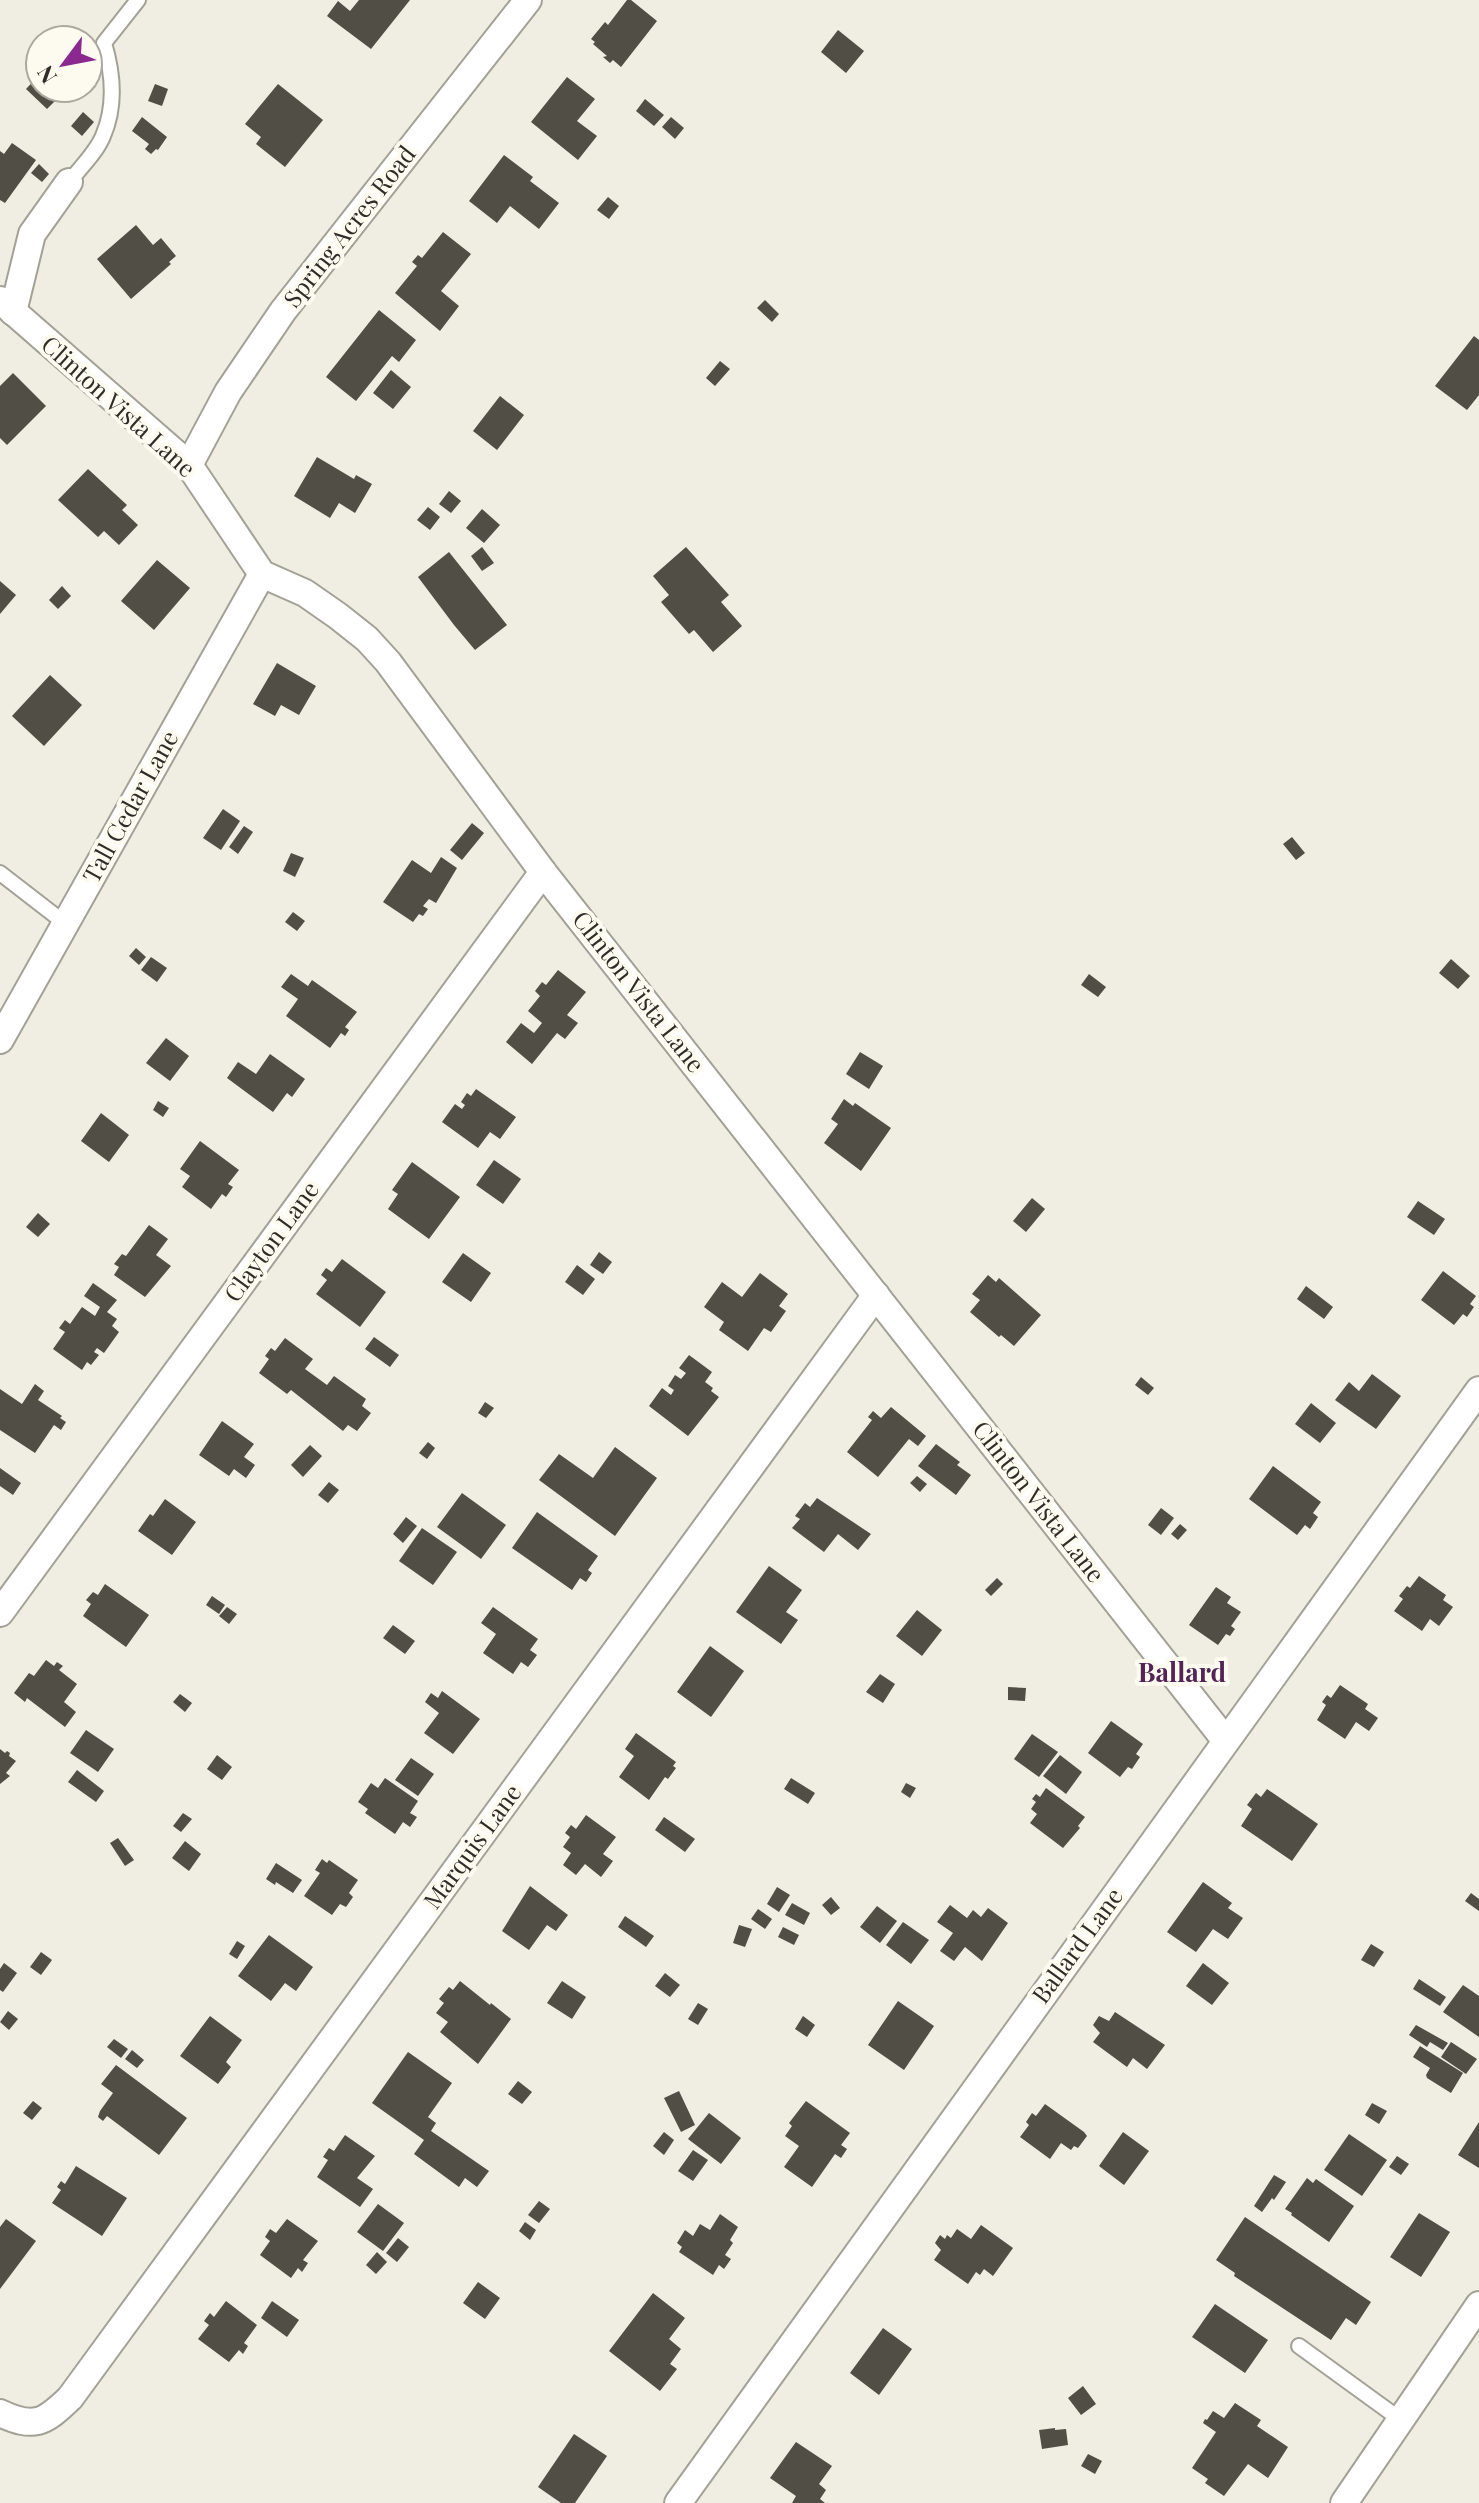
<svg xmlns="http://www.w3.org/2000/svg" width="1479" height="2503" font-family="'Playfair Display',serif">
	<rect width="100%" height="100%" fill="#f0eee2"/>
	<g fill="#504e45">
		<polygon points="359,0 410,0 371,49 327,16 338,1 350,11"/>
		<polygon points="627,0 631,0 657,21 621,67 613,60 610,63 603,57 607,56 593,44 595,42 591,39 605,22 608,25"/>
		<polygon points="838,30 864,51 846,73 821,52"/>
		<polygon points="40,74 40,88 68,88 47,109 26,89"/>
		<polygon points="567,77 595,99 577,121 597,136 578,160 531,122"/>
		<polygon points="155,84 168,89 162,106 148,101"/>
		<polygon points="278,84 323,120 285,167 256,144 261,137 245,124"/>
		<polygon points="645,99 664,115 654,126 636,111"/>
		<polygon points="83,112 94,122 82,136 71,126"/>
		<polygon points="142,117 167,137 158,150 156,149 151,154 145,149 149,144 132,131"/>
		<polygon points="671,117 684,128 675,139 662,127"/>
		<polygon points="12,143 36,160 5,203 0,200 0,151 4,154"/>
		<polygon points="504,155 533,177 530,181 559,203 539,229 510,206 497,223 469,201"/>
		<polygon points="39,164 49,174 42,182 31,173"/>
		<polygon points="608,197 619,206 609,219 597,210"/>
		<polygon points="136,225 153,245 161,238 176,256 169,262 171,264 131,299 97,259"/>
		<polygon points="443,232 471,254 441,291 459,306 440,331 395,293 417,266 412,262 418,255 422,258"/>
		<polygon points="765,300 779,314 772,322 757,308"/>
		<polygon points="379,310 416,340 399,362 392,356 356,401 326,377"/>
		<polygon points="1474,336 1479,340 1479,395 1467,410 1435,386"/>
		<polygon points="720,361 730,369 715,386 706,378"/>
		<polygon points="391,370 411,387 393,409 373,393"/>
		<polygon points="13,373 46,406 7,445 0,438 0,386"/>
		<polygon points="500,396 524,415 497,450 473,431"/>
		<polygon points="317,457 354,479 356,475 372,484 355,513 339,503 330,518 294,496"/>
		<polygon points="88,469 127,505 122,510 138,525 119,545 104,531 98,537 58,500"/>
		<polygon points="449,491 461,501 451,513 439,504"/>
		<polygon points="428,507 440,517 430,530 417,520"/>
		<polygon points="482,509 500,525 484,543 466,528"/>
		<polygon points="482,547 494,563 482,571 471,556"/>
		<polygon points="686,547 729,595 721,602 742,626 713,652 694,630 689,634 661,602 669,595 653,576"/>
		<polygon points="449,552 507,625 475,650 454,625 418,577"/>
		<polygon points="157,560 190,588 154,630 121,601"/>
		<polygon points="0,581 16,595 0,614"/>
		<polygon points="62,586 71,596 58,609 49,600"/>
		<polygon points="277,663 316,686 299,715 281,705 275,716 253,704"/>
		<polygon points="50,675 82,705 44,746 12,716"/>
		<polygon points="223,809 240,821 221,850 203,838"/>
		<polygon points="472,823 484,833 462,860 450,850"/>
		<polygon points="244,826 253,832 238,854 229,847"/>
		<polygon points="1292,837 1305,853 1296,860 1283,844"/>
		<polygon points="291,853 304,858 295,877 283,871"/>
		<polygon points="441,857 457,868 436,903 429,899 423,906 428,909 423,916 419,914 413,922 383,902 412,860 431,873"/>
		<polygon points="293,912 305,921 297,931 285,922"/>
		<polygon points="136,948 146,957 139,965 129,956"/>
		<polygon points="151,957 167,968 157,982 141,970"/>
		<polygon points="1451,959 1470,976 1458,989 1439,973"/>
		<polygon points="558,970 586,992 567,1015 578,1023 565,1039 557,1033 532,1064 506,1042 521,1023 534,1033 542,1023 528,1011 540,996 535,991 542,982 546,985"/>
		<polygon points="291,974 308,986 312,980 357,1012 345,1027 349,1030 345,1036 341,1033 330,1048 286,1016 298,999 281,987"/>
		<polygon points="1089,974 1106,987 1098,997 1081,985"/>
		<polygon points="166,1038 189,1056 170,1081 146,1063"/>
		<polygon points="860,1052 883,1066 869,1089 846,1074"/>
		<polygon points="270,1054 305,1079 292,1097 287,1093 273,1112 227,1078 238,1062 256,1074"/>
		<polygon points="476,1089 516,1117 500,1139 490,1132 478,1148 442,1122 455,1104 462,1109 465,1105 461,1102 467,1093 471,1096"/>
		<polygon points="844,1099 853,1106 855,1103 891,1128 861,1171 824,1143 838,1124 831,1119"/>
		<polygon points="158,1101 169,1108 163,1117 153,1110"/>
		<polygon points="101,1113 129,1135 109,1162 81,1141"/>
		<polygon points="200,1141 239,1170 228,1184 233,1187 226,1197 222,1194 211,1209 182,1187 190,1176 180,1169"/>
		<polygon points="494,1160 521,1179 503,1204 476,1185"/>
		<polygon points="412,1162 460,1197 429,1239 388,1209 398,1194 392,1190"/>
		<polygon points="1032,1198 1045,1209 1026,1232 1013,1221"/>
		<polygon points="1418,1201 1445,1219 1434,1235 1407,1217"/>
		<polygon points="38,1213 50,1224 38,1237 26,1227"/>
		<polygon points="149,1225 168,1239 156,1255 171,1266 145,1297 114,1275 119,1267 114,1264 122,1254 126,1256"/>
		<polygon points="599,1252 612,1262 603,1274 590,1265"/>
		<polygon points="463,1253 491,1273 471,1302 442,1282"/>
		<polygon points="342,1259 386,1292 360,1327 316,1294 327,1280 321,1275 326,1268 332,1272"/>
		<polygon points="577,1265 595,1279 583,1295 565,1282"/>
		<polygon points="1443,1271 1476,1296 1470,1304 1474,1307 1467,1317 1463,1314 1454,1325 1421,1300"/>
		<polygon points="760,1273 788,1294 779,1306 786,1311 771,1332 764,1328 748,1351 719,1330 724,1322 704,1307 722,1282 742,1297"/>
		<polygon points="988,1275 996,1282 999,1278 1041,1315 1014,1346 1001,1335 999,1337 970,1312 980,1300 972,1294"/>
		<polygon points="93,1283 117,1300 107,1312 117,1319 112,1326 119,1332 104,1353 97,1348 94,1352 99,1355 91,1365 87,1362 82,1370 53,1349 65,1332 59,1328 65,1320 70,1324 82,1307 95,1316 100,1307 84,1296"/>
		<polygon points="1306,1286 1333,1307 1324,1319 1297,1299"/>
		<polygon points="374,1337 399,1355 390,1367 365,1349"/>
		<polygon points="285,1338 313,1359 305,1369 327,1385 334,1376 366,1399 362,1406 371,1413 357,1431 348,1425 343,1431 291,1390 287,1394 259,1373 269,1359 265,1356 271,1348 275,1351"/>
		<polygon points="689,1355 712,1372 705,1382 713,1388 711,1391 719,1397 688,1436 649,1406 662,1388 671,1395 674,1390 668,1386 675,1375 681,1379 686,1373 679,1368"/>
		<polygon points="1372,1374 1401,1396 1376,1429 1335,1400 1349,1382 1359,1391"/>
		<polygon points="1141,1377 1154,1388 1148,1395 1135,1385"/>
		<polygon points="35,1384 44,1391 38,1400 62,1416 60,1418 66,1422 61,1430 54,1425 35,1453 0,1430 0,1389 22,1404"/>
		<polygon points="485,1402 494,1408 486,1418 478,1413"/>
		<polygon points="1311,1403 1336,1423 1320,1443 1295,1424"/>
		<polygon points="891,1407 926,1436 918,1446 909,1439 878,1477 847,1452 872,1420 868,1417 873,1411 881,1418"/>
		<polygon points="222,1421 254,1444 244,1457 255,1465 246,1478 234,1469 229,1476 199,1455"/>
		<polygon points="428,1442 435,1448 427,1459 419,1453"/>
		<polygon points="936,1444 960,1462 957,1465 971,1475 956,1495 918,1466"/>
		<polygon points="310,1445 322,1456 303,1477 291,1465"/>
		<polygon points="615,1447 657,1478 615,1536 539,1480 559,1454 593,1478"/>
		<polygon points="1273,1466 1321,1502 1313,1513 1318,1517 1310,1529 1305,1525 1297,1535 1249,1499"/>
		<polygon points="0,1468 21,1483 13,1495 0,1486"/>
		<polygon points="917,1476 927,1484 920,1492 910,1483"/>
		<polygon points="329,1482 339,1490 328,1503 318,1495"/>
		<polygon points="462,1493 506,1525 481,1559 437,1527"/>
		<polygon points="817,1498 871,1534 858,1550 838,1534 824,1552 792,1528 800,1519 795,1516 805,1503 810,1507"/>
		<polygon points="165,1499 196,1522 172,1555 138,1531 150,1514 153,1516"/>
		<polygon points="1161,1508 1174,1518 1161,1535 1148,1525"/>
		<polygon points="537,1512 598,1556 588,1570 592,1573 586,1582 580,1578 572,1590 512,1548"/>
		<polygon points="406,1517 417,1526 403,1543 393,1534"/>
		<polygon points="1180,1524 1187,1530 1178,1540 1171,1534"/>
		<polygon points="422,1528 457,1552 433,1585 399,1561"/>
		<polygon points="769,1566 802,1590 786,1612 798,1620 781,1644 736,1612"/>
		<polygon points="1419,1576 1446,1595 1443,1600 1453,1607 1439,1626 1430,1619 1422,1631 1394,1611 1403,1599 1399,1596 1407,1586 1410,1588"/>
		<polygon points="997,1578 1003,1584 991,1596 985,1590"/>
		<polygon points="105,1584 149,1615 126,1647 83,1616 91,1604 86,1600 93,1592 98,1595"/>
		<polygon points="1216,1587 1231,1597 1227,1603 1241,1612 1231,1626 1235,1629 1230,1636 1226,1634 1218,1645 1189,1625"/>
		<polygon points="212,1596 225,1605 219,1614 206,1605"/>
		<polygon points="227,1607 237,1614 229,1624 219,1616"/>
		<polygon points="493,1607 538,1639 530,1650 537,1655 528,1667 521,1662 513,1674 483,1653 496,1634 481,1623"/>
		<polygon points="917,1610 942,1630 922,1656 896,1636"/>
		<polygon points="393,1625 415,1641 405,1654 383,1638"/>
		<polygon points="710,1646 744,1671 711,1717 677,1692"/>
		<polygon points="46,1660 54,1666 57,1662 63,1666 59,1670 77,1684 64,1702 76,1712 65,1727 27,1698 25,1702 14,1693 29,1673 34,1676"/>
		<polygon points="880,1674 895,1684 883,1703 866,1692"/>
		<polygon points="1340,1685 1368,1704 1365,1709 1378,1718 1369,1731 1356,1722 1345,1739 1317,1720 1326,1705 1322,1702 1327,1695 1331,1698"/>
		<polygon points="1008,1687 1026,1688 1025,1701 1008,1700"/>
		<polygon points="442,1691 480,1719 453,1754 424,1733 439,1713 425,1702 431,1693 438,1698"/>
		<polygon points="180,1694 192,1703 185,1712 173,1702"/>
		<polygon points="1111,1721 1143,1744 1136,1754 1140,1757 1132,1769 1128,1767 1120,1777 1088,1753"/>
		<polygon points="86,1730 114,1749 98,1772 70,1753"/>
		<polygon points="636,1733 676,1762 673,1766 676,1768 668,1779 665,1777 649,1800 619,1777 634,1756 625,1749"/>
		<polygon points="1032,1734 1058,1752 1039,1777 1014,1759"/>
		<polygon points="0,1749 5,1753 7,1751 10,1753 9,1756 16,1761 6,1773 10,1776 0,1784"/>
		<polygon points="217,1755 232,1767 222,1780 207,1769"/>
		<polygon points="1060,1755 1082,1772 1066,1794 1043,1776"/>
		<polygon points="411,1758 434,1774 418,1796 395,1780"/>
		<polygon points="77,1770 104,1791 96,1802 68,1782"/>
		<polygon points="385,1778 418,1801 410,1813 417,1817 410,1827 403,1822 395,1834 365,1813 368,1809 358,1802 371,1783 378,1788"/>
		<polygon points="791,1778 815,1793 808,1804 784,1789"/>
		<polygon points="906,1783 916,1788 910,1798 901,1792"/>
		<polygon points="1046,1788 1085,1817 1078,1826 1080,1828 1063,1848 1030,1823 1037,1814 1031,1809 1036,1802 1032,1799 1036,1794 1040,1797"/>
		<polygon points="1267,1789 1318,1824 1292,1861 1241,1826 1252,1809 1247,1805 1256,1793 1261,1797"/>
		<polygon points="183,1813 192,1819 181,1832 173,1826"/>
		<polygon points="586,1815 616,1837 603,1854 613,1861 601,1877 585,1864 576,1875 563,1865 571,1853 563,1847 570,1837 565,1833 571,1825 576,1829"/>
		<polygon points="664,1817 695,1839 685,1852 655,1830"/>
		<polygon points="118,1838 134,1860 125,1866 110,1843"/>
		<polygon points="185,1841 201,1854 189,1871 172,1858"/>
		<polygon points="322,1859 327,1863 329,1860 358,1880 349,1893 353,1897 346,1907 340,1904 332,1915 304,1896 320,1873 315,1870"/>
		<polygon points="276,1863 302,1880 293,1893 276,1882 275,1885 266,1879"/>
		<polygon points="1203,1882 1232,1903 1228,1908 1243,1918 1228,1939 1213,1929 1196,1952 1167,1932"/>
		<polygon points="530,1886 568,1915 556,1931 547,1925 529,1950 502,1931"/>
		<polygon points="777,1887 790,1895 779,1912 767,1904"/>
		<polygon points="1471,1893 1479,1899 1479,1911 1465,1901"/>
		<polygon points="831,1897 840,1908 831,1915 822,1905"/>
		<polygon points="792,1903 810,1913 804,1925 785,1915"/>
		<polygon points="950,1905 967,1918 973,1910 981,1917 988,1908 1008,1923 982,1961 965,1947 954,1961 940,1951 953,1933 937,1922"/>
		<polygon points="877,1906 897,1921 880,1943 860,1927"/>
		<polygon points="758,1909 772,1919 765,1929 751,1919"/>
		<polygon points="625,1916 654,1936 646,1947 618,1927"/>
		<polygon points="903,1922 929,1940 911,1964 886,1945"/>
		<polygon points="739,1925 752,1929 745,1947 733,1943"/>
		<polygon points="783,1927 799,1935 794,1945 778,1937"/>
		<polygon points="269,1935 313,1967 296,1991 285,1983 271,2001 238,1976"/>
		<polygon points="237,1941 245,1946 237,1959 229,1954"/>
		<polygon points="1371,1944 1384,1952 1374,1967 1361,1960"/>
		<polygon points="41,1952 52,1960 41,1975 30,1967"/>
		<polygon points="4,1963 17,1973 3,1992 0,1990 0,1969"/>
		<polygon points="1203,1963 1229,1983 1212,2005 1186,1986"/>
		<polygon points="665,1973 680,1985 670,1997 655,1986"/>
		<polygon points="1419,1979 1446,1997 1440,2006 1413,1989"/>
		<polygon points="460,1981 490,2005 491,2003 511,2019 478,2064 440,2032 448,2022 436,2013 444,2003 439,1999 449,1987 453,1990"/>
		<polygon points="562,1981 586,1997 572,2019 547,2003"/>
		<polygon points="1463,1985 1479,1996 1479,2037 1443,2012"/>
		<polygon points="898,2001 934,2026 904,2070 868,2045"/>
		<polygon points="698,2003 708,2009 698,2025 688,2019"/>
		<polygon points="8,2011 18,2019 9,2030 0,2022"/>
		<polygon points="1115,2012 1165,2045 1147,2069 1133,2058 1127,2067 1093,2042 1100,2033 1093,2025 1099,2016 1109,2021"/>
		<polygon points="210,2016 242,2040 226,2062 231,2067 218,2084 180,2056"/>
		<polygon points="803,2016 815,2025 807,2037 795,2029"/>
		<polygon points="1416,2025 1448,2043 1443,2050 1430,2042 1427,2047 1409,2035"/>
		<polygon points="114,2039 128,2049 121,2058 107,2047"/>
		<polygon points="1451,2042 1477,2059 1466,2074 1441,2057"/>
		<polygon points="1420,2046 1463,2073 1451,2093 1427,2078 1426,2075 1430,2068 1413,2057"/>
		<polygon points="132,2050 144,2060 137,2068 125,2059"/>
		<polygon points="408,2052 452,2083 428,2117 436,2123 431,2131 489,2171 477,2187 465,2178 459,2187 414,2154 424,2140 372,2103"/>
		<polygon points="116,2065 187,2118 159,2155 107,2116 103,2121 98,2117 100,2111 113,2093 101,2084"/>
		<polygon points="518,2081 532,2092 522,2104 508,2094"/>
		<polygon points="679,2091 695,2125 681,2132 664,2098"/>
		<polygon points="33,2101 42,2108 32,2120 23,2113"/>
		<polygon points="806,2101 850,2133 841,2145 847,2149 841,2158 835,2154 812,2187 784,2167 799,2146 785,2136 792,2126 789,2123"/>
		<polygon points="1372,2103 1387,2111 1379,2124 1365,2115"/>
		<polygon points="1045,2104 1084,2132 1087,2136 1078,2148 1074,2146 1071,2150 1061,2143 1050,2159 1020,2137 1029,2125 1026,2122 1032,2113 1036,2116"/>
		<polygon points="709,2113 741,2138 721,2164 688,2139"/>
		<polygon points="1479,2122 1479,2168 1458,2155"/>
		<polygon points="664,2132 674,2140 664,2155 653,2146"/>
		<polygon points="1123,2132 1149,2151 1124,2185 1099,2166"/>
		<polygon points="1349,2134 1387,2160 1362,2196 1324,2170"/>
		<polygon points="345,2135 375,2156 357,2178 373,2189 360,2207 317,2177 328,2160 323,2157 329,2148 334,2151"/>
		<polygon points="693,2150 708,2160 693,2181 678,2171"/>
		<polygon points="1397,2156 1409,2164 1401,2175 1389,2167"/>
		<polygon points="76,2166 127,2198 102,2236 52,2203 61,2190 57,2187 61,2181 65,2184"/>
		<polygon points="1274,2175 1286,2182 1274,2200 1272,2198 1262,2212 1254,2206"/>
		<polygon points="1307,2178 1313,2183 1316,2179 1354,2206 1329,2242 1291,2215 1292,2213 1285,2209"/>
		<polygon points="539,2201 550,2209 539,2223 528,2215"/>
		<polygon points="378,2204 404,2223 383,2251 357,2232"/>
		<polygon points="1419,2213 1450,2232 1421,2277 1390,2257"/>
		<polygon points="720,2214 738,2227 730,2240 733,2243 725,2255 731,2259 724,2269 719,2265 713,2275 679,2252 682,2247 677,2243 685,2230 693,2236 700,2224 710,2230"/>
		<polygon points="1245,2217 1371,2302 1356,2325 1346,2318 1331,2340 1234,2276 1235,2273 1216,2260"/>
		<polygon points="6,2219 36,2241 0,2289 0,2227"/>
		<polygon points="287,2219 318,2241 303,2260 308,2263 302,2272 298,2268 291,2278 260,2255 270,2241 265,2237 270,2229 276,2233"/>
		<polygon points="525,2222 536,2230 530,2240 519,2231"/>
		<polygon points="981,2225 1013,2248 993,2276 984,2269 980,2275 976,2272 968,2284 934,2260 941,2250 935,2243 940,2235 945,2239 947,2235 951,2238 957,2229 971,2239"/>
		<polygon points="398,2238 409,2247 397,2262 386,2253"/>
		<polygon points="377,2252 387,2262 376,2274 366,2265"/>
		<polygon points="478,2282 500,2298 485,2319 463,2303"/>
		<polygon points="653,2293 685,2318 669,2339 681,2349 670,2364 677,2369 660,2391 609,2351"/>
		<polygon points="226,2301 257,2325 244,2343 248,2346 243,2354 239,2350 229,2362 198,2339 209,2325 204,2321 210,2313 214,2317"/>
		<polygon points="272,2301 299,2320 287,2337 261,2318"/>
		<polygon points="1215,2304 1268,2340 1245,2373 1192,2337"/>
		<polygon points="883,2328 912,2349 879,2395 850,2373"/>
		<polygon points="1083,2386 1096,2404 1081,2415 1068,2398"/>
		<polygon points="1235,2403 1261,2420 1257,2426 1288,2447 1268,2478 1248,2464 1224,2496 1205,2483 1208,2479 1192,2468 1216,2432 1203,2423 1205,2419 1207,2420 1213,2411 1224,2418"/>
		<polygon points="1055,2428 1055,2430 1066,2429 1068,2445 1042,2449 1039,2430"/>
		<polygon points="574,2434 607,2456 575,2503 561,2503 538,2487"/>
		<polygon points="796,2442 832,2466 819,2484 826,2490 820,2499 825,2503 792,2503 796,2496 770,2478"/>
		<polygon points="1088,2454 1102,2461 1095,2474 1081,2466"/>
	</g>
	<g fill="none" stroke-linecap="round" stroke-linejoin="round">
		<defs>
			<g id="service">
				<path d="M 69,182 C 80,168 96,153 103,136 C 116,106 113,73 104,43 L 138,0"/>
				<polyline points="0,873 66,924"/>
				<polyline points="1299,2346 1401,2420"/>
			</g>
			<g id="minor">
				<polyline points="0,300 189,465 262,574 305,593 338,616 367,639 388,662 543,872 1226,1741"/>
				<polyline points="13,312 32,234 69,182"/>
				<polyline points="189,465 228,392 283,311 528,0"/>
				<polyline points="0,1040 262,574"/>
				<polyline points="0,1613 543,872"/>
				<path d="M 0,2413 C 34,2429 44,2423 70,2398 L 876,1295"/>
				<polyline points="678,2503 1479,1390"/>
				<polyline points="1344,2503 1479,2305"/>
			</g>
		</defs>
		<use href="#service" stroke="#a3a196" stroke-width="18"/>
		<use href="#minor" stroke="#a3a196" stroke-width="30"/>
		<use href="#service" stroke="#fff" stroke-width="14"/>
		<use href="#minor" stroke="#fff" stroke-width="26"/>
	</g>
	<g text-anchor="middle" stroke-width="8" stroke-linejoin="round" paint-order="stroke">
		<g font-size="24" fill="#2e2d29" stroke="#fdfbf0">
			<text transform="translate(350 227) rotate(-52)" y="8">Spring Acres Road</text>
			<text transform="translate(118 407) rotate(42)" y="8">Clinton Vista Lane</text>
			<text transform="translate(131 807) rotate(-61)" y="8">Tall Cedar Lane</text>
			<text transform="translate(638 992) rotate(52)" y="8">Clinton Vista Lane</text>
			<text transform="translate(272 1242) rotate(-54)" y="8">Clayton Lane</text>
			<text transform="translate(1038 1502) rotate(52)" y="8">Clinton Vista Lane</text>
			<text transform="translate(473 1847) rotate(-54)" y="8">Marquis Lane</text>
			<text transform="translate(1078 1946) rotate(-54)" y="8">Ballard Lane</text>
		</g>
		<g font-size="26" font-weight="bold" fill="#532456" stroke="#fdfbf0">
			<text x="1182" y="1682">Ballard</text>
		</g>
	</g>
	<g transform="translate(64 64) rotate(238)"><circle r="38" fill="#fdfbf0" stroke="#aaa9a0" stroke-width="2"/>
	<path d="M0-6L14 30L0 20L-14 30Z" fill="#8b2991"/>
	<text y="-12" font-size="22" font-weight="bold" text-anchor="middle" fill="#2e2d29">N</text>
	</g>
</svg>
